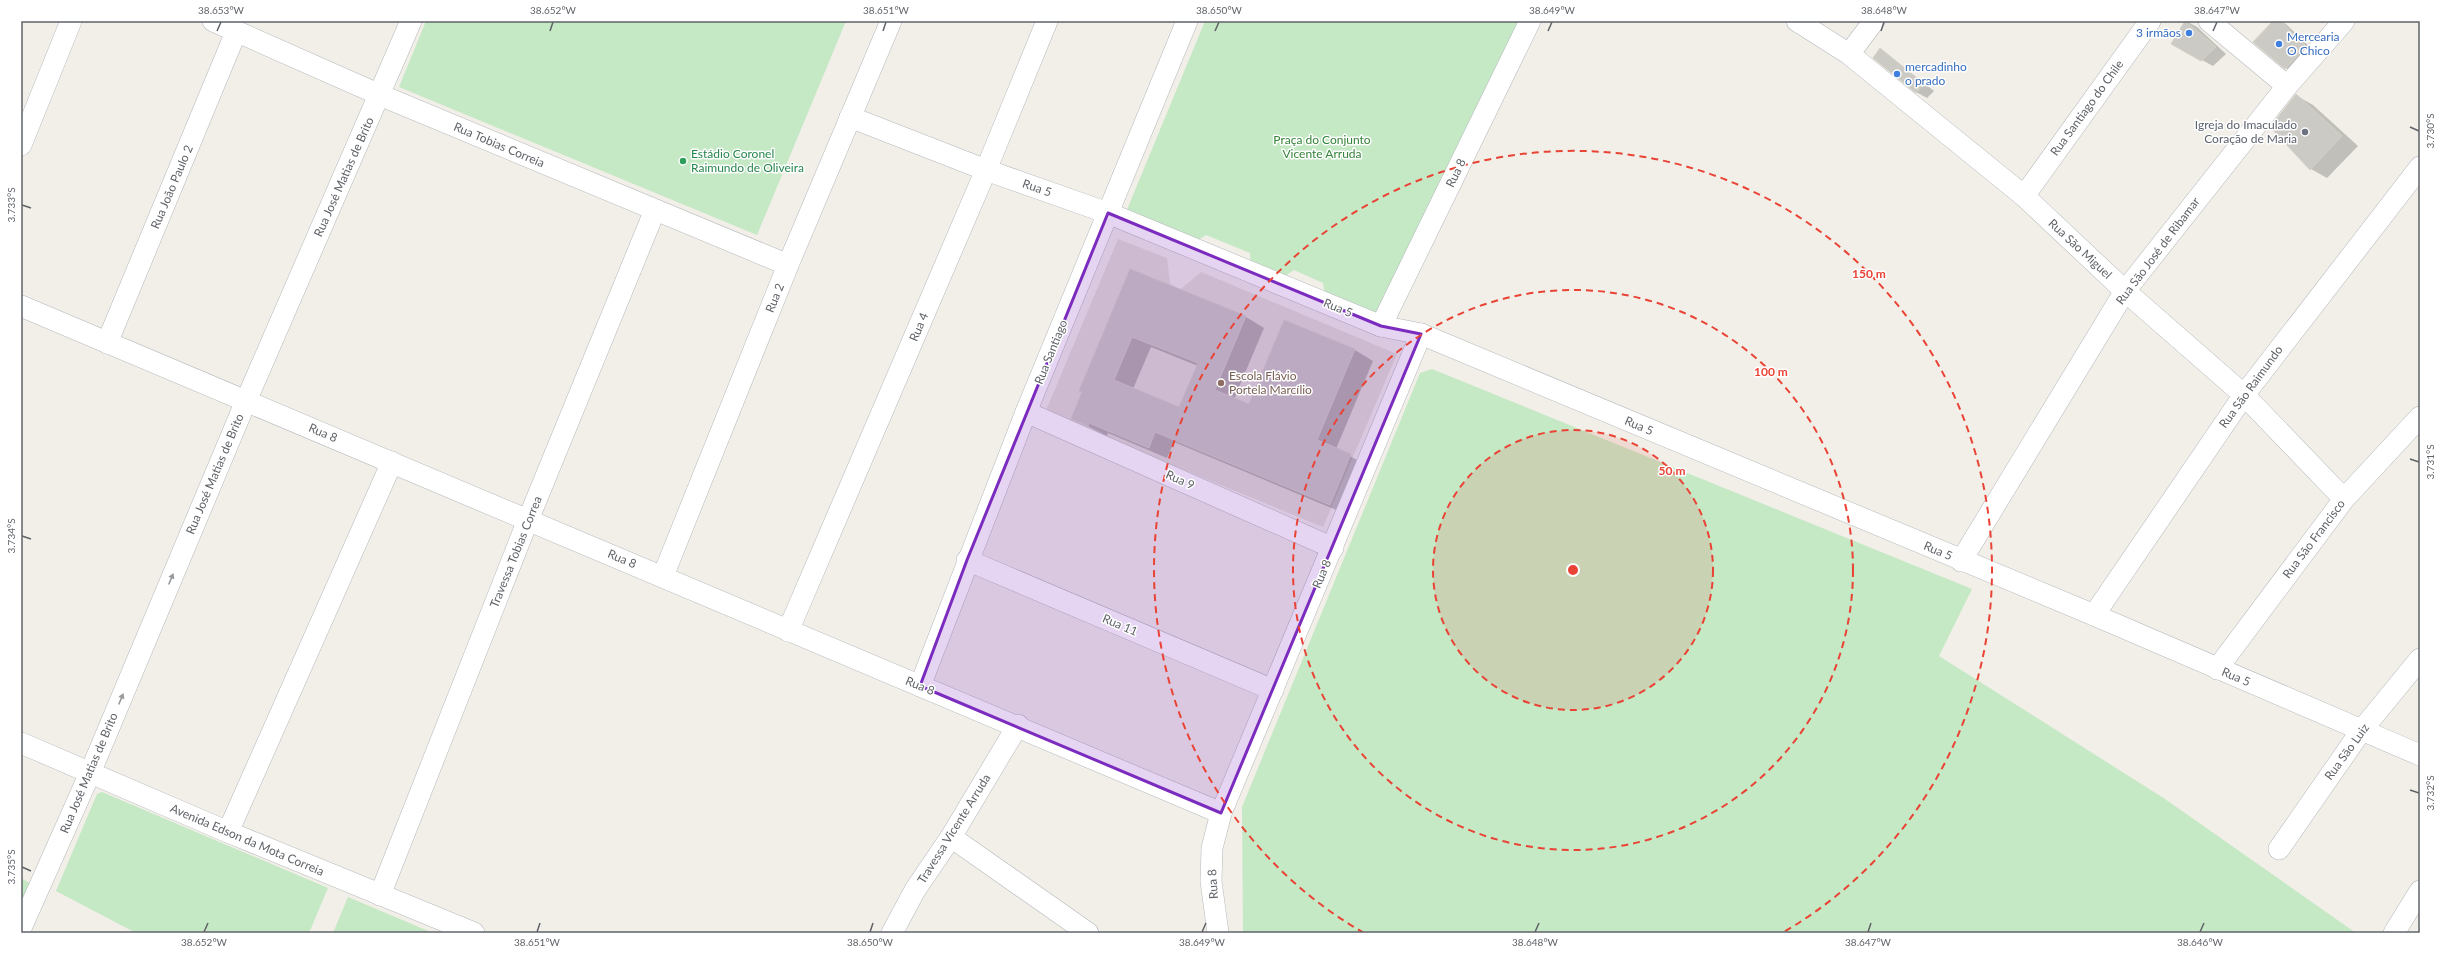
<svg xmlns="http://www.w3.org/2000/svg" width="2441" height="954" font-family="Lato,sans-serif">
	<rect width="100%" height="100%" fill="#f1efe8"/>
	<polygon fill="#e1ded6" points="1118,239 1167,258 1170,284 1175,287 1181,289 1201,272 1397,354 1323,527 1045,413"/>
	<g fill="#c5e8c5">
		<polygon points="426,21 846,21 757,235 399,87"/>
		<polygon points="1205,21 1527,21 1379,315 1326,299 1323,283 1294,270 1279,280 1251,268 1250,253 1206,235 1192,244 1126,212"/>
		<polygon points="1432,369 1972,589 1939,656 2165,799 2356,933 1243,933 1242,807 1420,373"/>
		<polygon points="102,792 328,888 309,933 136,933 56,891 97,794"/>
		<polygon points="21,878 31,884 21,906"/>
		<polygon points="348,897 433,933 333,933"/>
	</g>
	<g fill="#0003" fill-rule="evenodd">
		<polygon points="2186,21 2197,27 2226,54 2213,66 2172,44"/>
		<polygon points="2274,21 2281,21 2287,25 2316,53 2296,74 2286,68"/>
		<polygon points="1881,49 1934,91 1927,98 1916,92"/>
		<polygon points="2297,96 2313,105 2358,146 2327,178 2311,169 2271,127"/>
		<path d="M 1131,271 L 1246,317 L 1264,328 L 1234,399 L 1249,406 L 1284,321 L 1355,350 L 1373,361 L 1336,449 L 1369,466 L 1348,515 L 1174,442 L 1167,458 L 1108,433 L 1107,436 L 1072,418 ZM 1151,347 L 1198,366 L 1180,408 L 1133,389 Z"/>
	</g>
	<g fill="#cccac5" stroke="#d6d1c6" fill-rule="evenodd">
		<polygon points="2185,21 2216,47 2201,61 2171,44"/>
		<polygon points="2273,21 2280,21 2306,46 2285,69 2253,42"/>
		<polygon points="1880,48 1924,84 1916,93 1873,58"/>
		<polygon points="2296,94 2342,136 2310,170 2270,127"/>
		<path d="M 1130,269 L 1246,316 L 1215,390 L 1249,404 L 1284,320 L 1355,349 L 1317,440 L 1351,454 L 1330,505 L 1155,432 L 1149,448 L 1089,423 L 1088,426 L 1071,419 L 1082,392 L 1079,391 ZM 1132,337 L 1198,363 L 1179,407 L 1114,380 Z"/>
	</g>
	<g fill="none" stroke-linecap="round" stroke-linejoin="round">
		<defs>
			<g id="street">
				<polyline points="213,21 380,95 788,265"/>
				<polyline points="1797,21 1849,54 2024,196 2125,291 2244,395 2344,499"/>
				<polyline points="2209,21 2287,86"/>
				<polyline points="1849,54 1874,21"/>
				<polyline points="850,117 986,170 1108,213 1381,326 1421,334 2094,615 2420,755"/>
				<polyline points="21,145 71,21"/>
				<polyline points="2024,196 2150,21"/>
				<polyline points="21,306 1221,813"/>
				<polyline points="1381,326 1530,21"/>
				<polyline points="107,343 236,32"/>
				<polyline points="1026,412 1333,548"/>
				<polyline points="967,560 1273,690"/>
				<polyline points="1961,561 2125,291 2287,86 2344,21"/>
				<polyline points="663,576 788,265 891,21"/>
				<polyline points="2094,615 2244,395 2420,167"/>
				<polyline points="788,631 986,170 1047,21"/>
				<polyline points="2217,669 2344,499 2420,417"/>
				<polyline points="920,686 1026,412 1187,21"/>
				<polyline points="21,743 228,832 474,933"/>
				<polyline points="228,832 392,462"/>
				<polyline points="951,837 1088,933"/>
				<polyline points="2279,849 2361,731 2420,659"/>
				<polyline points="380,895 528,520 655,210"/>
				<polyline points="21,928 90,773 246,401 411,21"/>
				<polyline points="892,933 915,890 951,837 1018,725"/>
				<polyline points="1218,933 1211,881 1212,848 1221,813 1421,334"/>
				<polyline points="2394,933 2420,891"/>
			</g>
		</defs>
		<use href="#street" stroke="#b5b8bc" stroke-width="22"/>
		<use href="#street" stroke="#fff" stroke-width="21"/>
	</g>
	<defs><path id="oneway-solid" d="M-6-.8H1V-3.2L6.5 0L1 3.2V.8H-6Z"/></defs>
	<g fill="#979a9d">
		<use href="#oneway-solid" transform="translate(171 579) rotate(-67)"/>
		<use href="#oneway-solid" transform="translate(121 699) rotate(-67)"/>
	</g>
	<path fill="#7b2cbf" fill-opacity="0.2" stroke="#7b2cbf" stroke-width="3" stroke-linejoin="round" d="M 1108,213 L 1381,326 L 1421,334 L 1221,813 L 920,686 L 967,560 Z"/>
	<path fill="none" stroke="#5f6368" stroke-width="1.5" d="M 217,31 L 221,22M 550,31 L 553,22M 883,31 L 886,22M 1215,31 L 1219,22M 1548,31 L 1552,22M 1881,31 L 1884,22M 2213,31 L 2217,22M 2410,127 L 2419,131M 22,205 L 31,208M 2410,459 L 2419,462M 22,536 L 31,539M 2410,790 L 2419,793M 22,867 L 31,871M 204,932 L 208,923M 537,932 L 540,923M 870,932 L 873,923M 1202,932 L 1206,923M 1535,932 L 1539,923M 1868,932 L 1871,923M 2200,932 L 2204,923"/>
	<circle cx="1573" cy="570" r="140" fill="#ea4335" fill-opacity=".12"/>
	<g fill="none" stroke="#ea4335" stroke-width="2" stroke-dasharray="7 5">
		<circle cx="1573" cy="570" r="140"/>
		<circle cx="1573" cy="570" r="280"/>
		<path d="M1364 933A419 419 0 1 1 1782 933"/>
	</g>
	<g fill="#3f7fe0" stroke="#fff" stroke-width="1.5">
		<circle cx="2189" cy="33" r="4"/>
		<circle cx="2279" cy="44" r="4"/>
		<circle cx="1897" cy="74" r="4"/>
	</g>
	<circle fill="#6b7280" stroke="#fff" stroke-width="1.5" cx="2305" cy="132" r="4"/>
	<circle fill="#2e9e5b" stroke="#fff" stroke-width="1.5" cx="683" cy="161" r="4"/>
	<circle fill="#8d6e63" stroke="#fff" stroke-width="1.5" cx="1221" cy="383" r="4"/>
	<g text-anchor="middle" stroke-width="3" stroke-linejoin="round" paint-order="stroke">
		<g font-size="12" fill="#366cbe" stroke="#fff" text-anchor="start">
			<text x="2181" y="37" text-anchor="end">3 irmãos</text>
			<text x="2287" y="41">Mercearia<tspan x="2287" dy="14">O Chico</tspan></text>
			<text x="1905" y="71">mercadinho<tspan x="1905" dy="14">o prado</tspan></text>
		</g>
		<g font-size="12" fill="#5f6368" stroke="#fff">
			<text transform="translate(2087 108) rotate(-54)" y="4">Rua Santiago do Chile</text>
			<text transform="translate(499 145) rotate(23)" y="4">Rua Tobias Correia</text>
			<text transform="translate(1456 173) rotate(-64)" y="4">Rua 8</text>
			<text transform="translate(344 177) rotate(-66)" y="4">Rua José Matias de Brito</text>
			<text transform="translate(172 187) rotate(-67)" y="4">Rua João Paulo 2</text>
			<text transform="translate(1037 188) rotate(19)" y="4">Rua 5</text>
			<text transform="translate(2080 249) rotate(43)" y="4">Rua São Miguel</text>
			<text transform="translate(2158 251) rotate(-53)" y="4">Rua São José de Ribamar</text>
			<text transform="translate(775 298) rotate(-68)" y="4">Rua 2</text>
			<text transform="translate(1338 308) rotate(22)" y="4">Rua 5</text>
			<text transform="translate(919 327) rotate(-67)" y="4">Rua 4</text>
			<text transform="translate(1051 352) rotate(-68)" y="4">Rua Santiago</text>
			<text transform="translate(2251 387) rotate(-54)" y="4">Rua São Raimundo</text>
			<text transform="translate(1639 426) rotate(23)" y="4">Rua 5</text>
			<text transform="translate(323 433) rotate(23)" y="4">Rua 8</text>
			<text transform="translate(215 474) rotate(-67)" y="4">Rua José Matias de Brito</text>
			<text transform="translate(1180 480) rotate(24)" y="4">Rua 9</text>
			<text transform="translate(2314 539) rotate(-53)" y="4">Rua São Francisco</text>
			<text transform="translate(1938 551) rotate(23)" y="4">Rua 5</text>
			<text transform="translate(516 552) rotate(-68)" y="4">Travessa Tobias Correa</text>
			<text transform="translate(622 559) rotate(23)" y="4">Rua 8</text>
			<text transform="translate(1322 574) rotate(-67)" y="4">Rua 8</text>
			<text transform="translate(1120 625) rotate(23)" y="4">Rua 11</text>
			<text transform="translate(2236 677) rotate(23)" y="4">Rua 5</text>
			<text transform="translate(920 686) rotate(22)" y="4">Rua 8</text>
			<text transform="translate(2347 752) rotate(-54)" y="4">Rua São Luiz</text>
			<text transform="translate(89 773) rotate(-67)" y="4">Rua José Matias de Brito</text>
			<text transform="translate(954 829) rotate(-58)" y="4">Travessa Vicente Arruda</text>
			<text transform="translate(247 840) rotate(23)" y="4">Avenida Edson da Mota Correia</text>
			<text transform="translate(1213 884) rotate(-94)" y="4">Rua 8</text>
		</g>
		<g font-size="12" fill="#5b616d" stroke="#fff" text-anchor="end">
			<text x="2297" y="129">Igreja do Imaculado<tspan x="2297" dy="14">Coração de Maria</tspan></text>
		</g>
		<g font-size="12" fill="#348238" stroke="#fff">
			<text x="1322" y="144">Praça do Conjunto<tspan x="1322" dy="14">Vicente Arruda</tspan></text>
		</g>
		<g font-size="12" fill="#27864d" stroke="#fff" text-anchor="start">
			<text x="691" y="158">Estádio Coronel<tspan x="691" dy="14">Raimundo de Oliveira</tspan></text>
		</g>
		<g font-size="12" fill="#785e54" stroke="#fff" text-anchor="start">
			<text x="1229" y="380">Escola Flávio<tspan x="1229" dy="14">Portela Marcílio</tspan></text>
		</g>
	</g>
	<circle cx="1573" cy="570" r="6" fill="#ea4335" stroke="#fff" stroke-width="2"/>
	<g font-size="12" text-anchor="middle" font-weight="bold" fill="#ea4335" stroke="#fff" stroke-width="3" stroke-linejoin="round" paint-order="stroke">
		<text x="1869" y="278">150 m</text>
		<text x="1771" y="376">100 m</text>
		<text x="1672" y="475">50 m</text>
	</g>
	<rect width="2441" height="954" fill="none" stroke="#ffffff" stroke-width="44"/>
	<rect x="22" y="22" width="2397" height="910" fill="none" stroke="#5f6368" stroke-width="1.5"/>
	<g font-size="10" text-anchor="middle" fill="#5f6368">
		<text x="221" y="14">38.653°W</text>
		<text x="553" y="14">38.652°W</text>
		<text x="886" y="14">38.651°W</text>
		<text x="1219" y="14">38.650°W</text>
		<text x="1552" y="14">38.649°W</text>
		<text x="1884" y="14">38.648°W</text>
		<text x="2217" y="14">38.647°W</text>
		<text transform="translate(2430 131) rotate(-90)" y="4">3.730°S</text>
		<text transform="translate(11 205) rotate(-90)" y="4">3.733°S</text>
		<text transform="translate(2430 462) rotate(-90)" y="4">3.731°S</text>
		<text transform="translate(11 536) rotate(-90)" y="4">3.734°S</text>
		<text transform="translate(2430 793) rotate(-90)" y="4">3.732°S</text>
		<text transform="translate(11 867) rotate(-90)" y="4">3.735°S</text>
		<text x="204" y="946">38.652°W</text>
		<text x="537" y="946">38.651°W</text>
		<text x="870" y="946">38.650°W</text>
		<text x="1202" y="946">38.649°W</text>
		<text x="1535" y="946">38.648°W</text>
		<text x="1868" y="946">38.647°W</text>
		<text x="2200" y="946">38.646°W</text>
	</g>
</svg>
